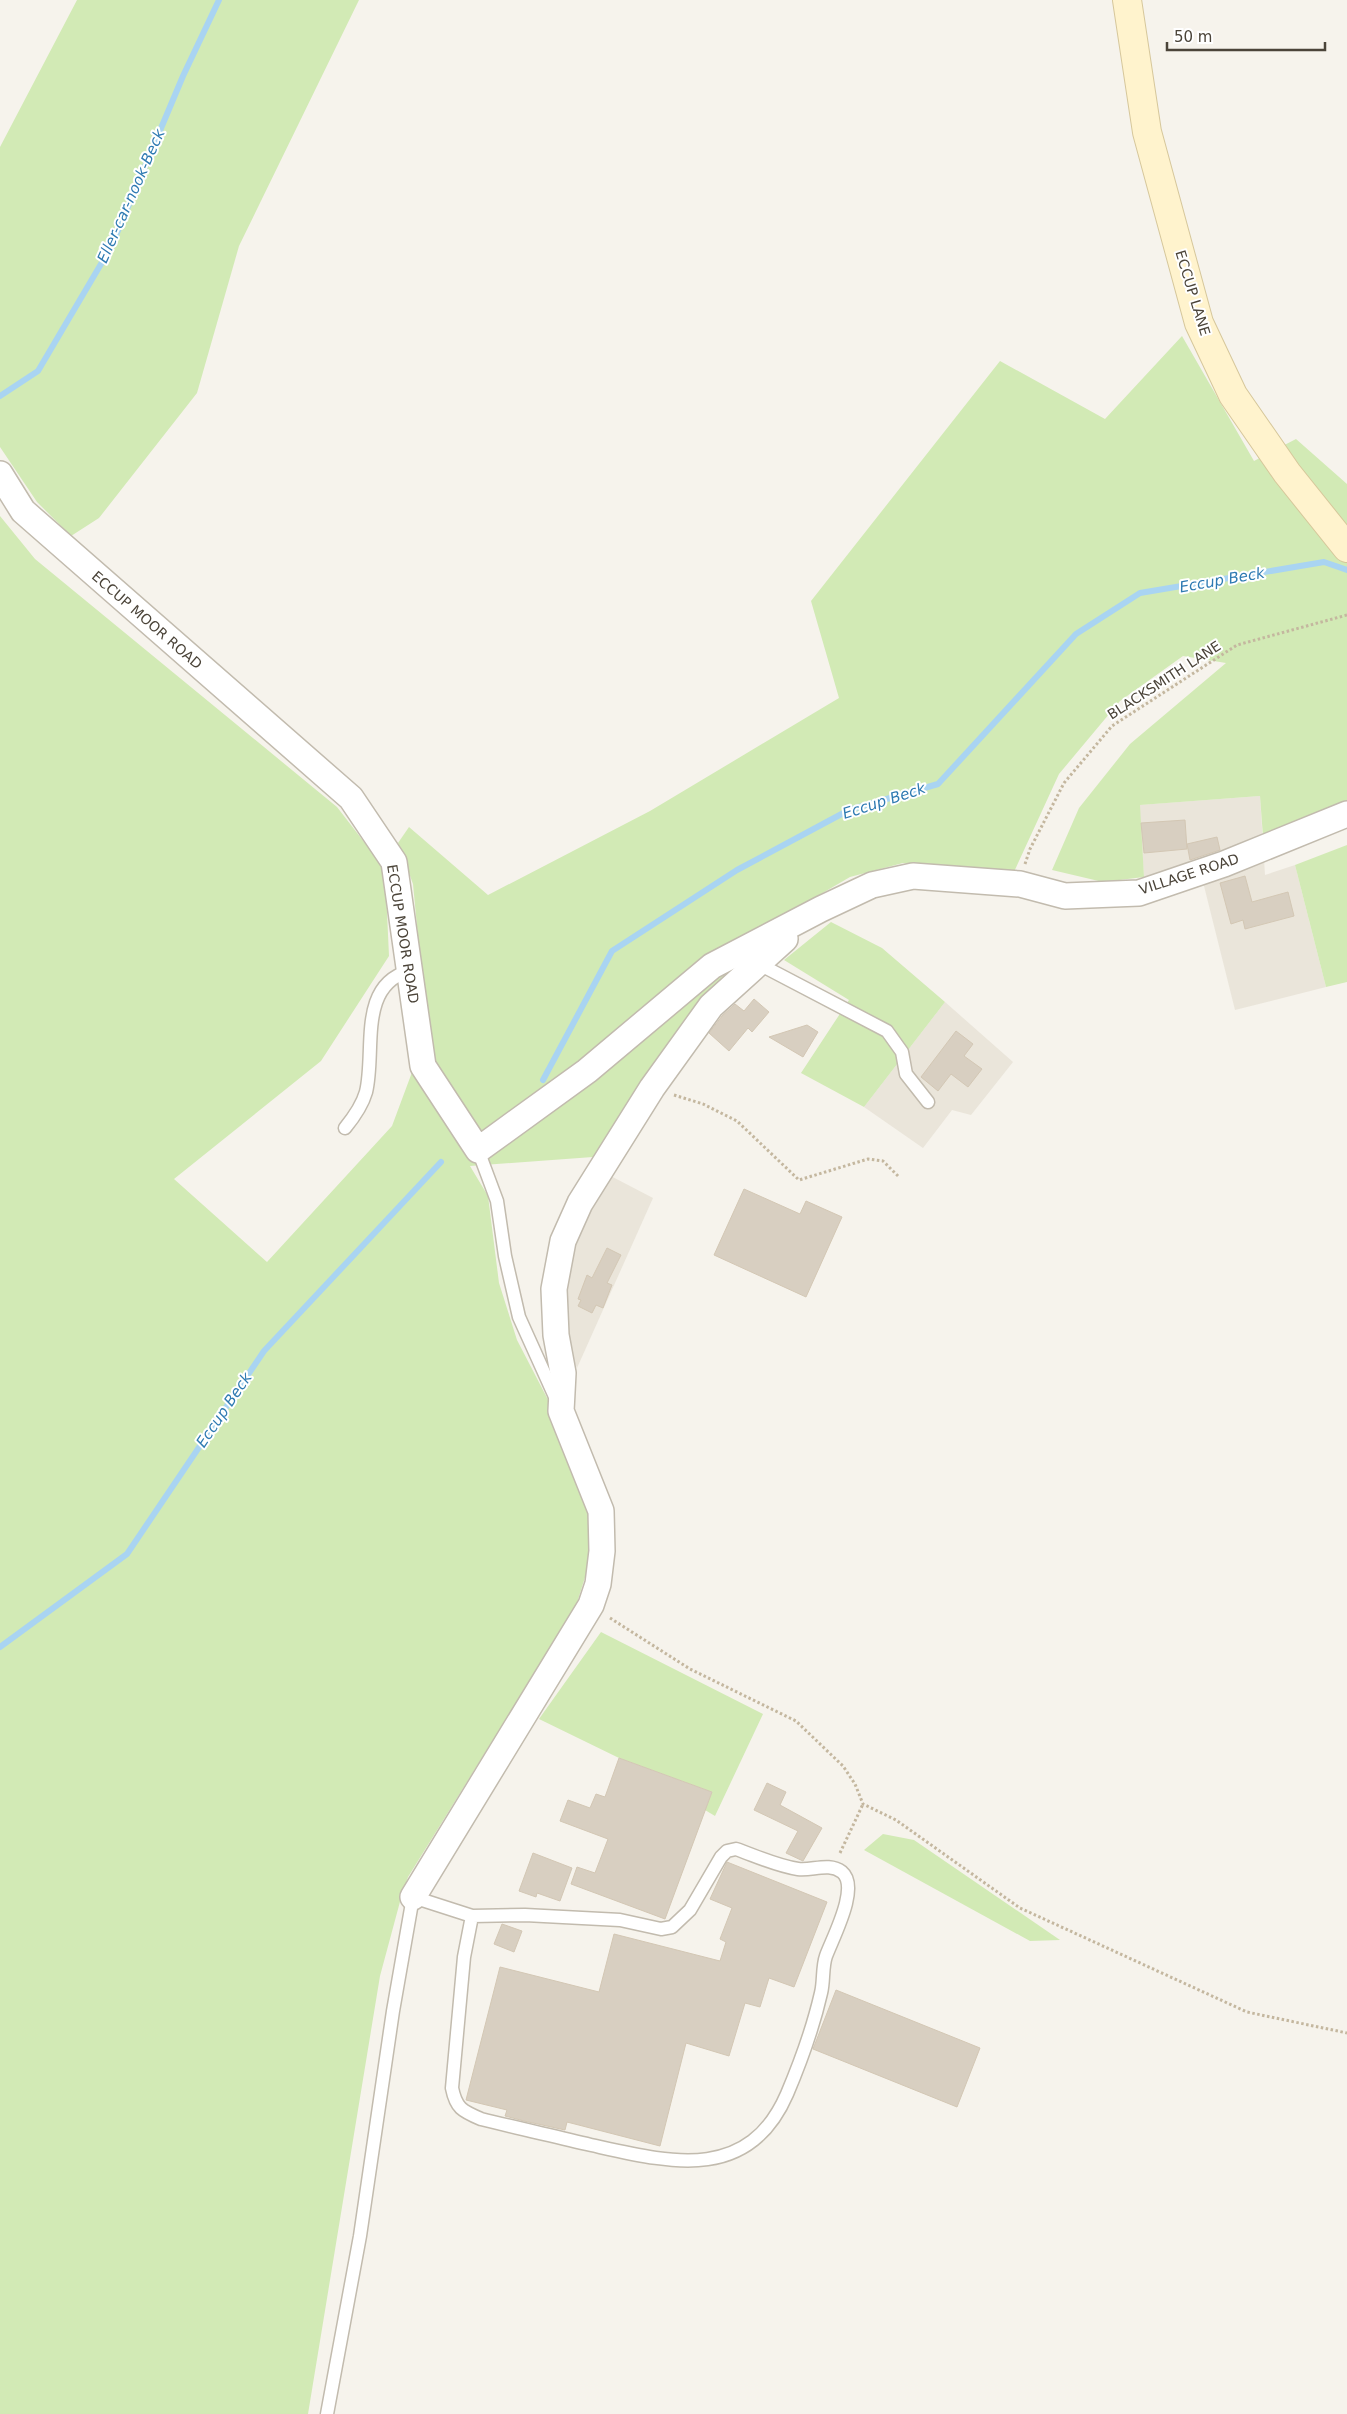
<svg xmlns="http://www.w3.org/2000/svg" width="1347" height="2414" font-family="'DejaVu Sans',sans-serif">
	<rect width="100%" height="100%" fill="#f6f3ec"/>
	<g fill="#eae5da">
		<polygon points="1260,796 1265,875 1295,865 1326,987 1235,1010 1203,882 1187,870 1144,877 1139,805"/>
		<polygon points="945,1002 1013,1062 971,1115 952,1110 923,1148 864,1107"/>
		<polygon points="605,1173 653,1198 577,1368 564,1338 564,1289 569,1253"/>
	</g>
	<g fill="#d2eab5">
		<polygon points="77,0 359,0 239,246 197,393 99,518 71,536 37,502 0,447 0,147"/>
		<polygon points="1182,336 1254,461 1296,439 1347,484 1347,804 1263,837 1260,796 1140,805 1144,877 1103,882 1052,870 1079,808 1130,744 1226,663 1183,656 1120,701 1059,774 1013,874 965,873 903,863 850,877 814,898 751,952 696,1013 649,1070 593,1157 470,1166 488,1196 499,1283 517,1340 558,1419 592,1512 592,1555 576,1606 408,1877 401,1898 380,1976 308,2414 0,2414 0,516 35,559 337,807 385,869 389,956 321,1061 174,1179 267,1262 392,1126 427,1032 413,884 398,843 409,827 488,895 650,811 839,698 811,601 1000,361 1105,419"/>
		<polygon points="1347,845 1347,982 1326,987 1295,865"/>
		<polygon points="831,922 882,948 945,1002 864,1107 801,1073 849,1000 784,960"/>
		<polygon points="601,1632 763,1714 715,1816 705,1810 712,1792 619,1758 539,1719"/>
		<polygon points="883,1834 914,1840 1060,1940 1030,1941 864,1850"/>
	</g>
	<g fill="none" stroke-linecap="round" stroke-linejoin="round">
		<g stroke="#a9d4f2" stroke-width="6">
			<polyline points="0,396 38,371 111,247 183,76 219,0"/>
			<polyline points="543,1080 612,951 737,870 849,810 938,784 1076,634 1140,593 1324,562 1347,570"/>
			<polyline points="0,1647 127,1554 264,1351 441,1162"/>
		</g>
	</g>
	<g fill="#d8cfc1" stroke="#d3c7b4">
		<polygon points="1185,820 1187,849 1144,853 1141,823"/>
		<polygon points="1217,837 1220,850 1190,860 1187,844"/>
		<polygon points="1245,876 1252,902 1288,892 1294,916 1245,929 1243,920 1231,924 1220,883"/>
		<polygon points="754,999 769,1012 752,1032 748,1028 729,1051 709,1033 722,1016 735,1004 744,1011"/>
		<polygon points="807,1025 818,1032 803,1057 769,1037"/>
		<polygon points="956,1031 973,1044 964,1056 982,1069 968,1087 951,1074 938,1091 921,1077"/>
		<polygon points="744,1189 800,1214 806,1201 842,1217 806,1297 714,1255"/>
		<polygon points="607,1248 621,1255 607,1283 612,1285 603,1308 596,1305 592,1313 578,1306 581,1300 578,1299 587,1275 592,1278"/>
		<polygon points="619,1758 712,1792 665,1919 571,1884 577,1867 595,1873 608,1839 560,1821 568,1800 590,1808 596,1794 605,1797"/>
		<polygon points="767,1783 786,1792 780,1805 822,1828 803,1861 786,1853 798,1831 754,1810"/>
		<polygon points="533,1853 572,1868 560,1901 537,1893 536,1897 519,1891"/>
		<polygon points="727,1862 827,1902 794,1987 769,1978 760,2007 745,2003 729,2056 686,2043 660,2146 567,2122 565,2130 524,2121 505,2116 507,2110 466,2100 500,1967 599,1992 614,1934 720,1961 726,1942 720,1939 732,1908 710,1899"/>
		<polygon points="502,1924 522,1931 514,1952 494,1944"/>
		<polygon points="836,1990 980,2048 957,2107 813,2049"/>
	</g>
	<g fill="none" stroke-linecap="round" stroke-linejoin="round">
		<defs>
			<g id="lane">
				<polyline points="757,963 887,1031 902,1052 906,1074 928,1102"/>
				<path d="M 345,1128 C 354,1117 362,1106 366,1092 C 376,1051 357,986 409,971"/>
				<polyline points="478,1150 497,1201 505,1256 519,1317 556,1399"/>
				<path d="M 327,2414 L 360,2236 L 393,2011 L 413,1897 L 472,1916 L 525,1915 L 620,1920 L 661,1929 L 672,1927 L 690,1910 L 721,1857 L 727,1851 L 736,1849 C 756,1856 777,1866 798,1869 C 812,1871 829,1862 842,1872 C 860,1887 833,1937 826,1956 C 822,1967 824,1982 821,1993 C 813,2028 801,2061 787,2094 C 748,2184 668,2162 591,2145 C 554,2136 517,2128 481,2119 C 462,2111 456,2108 452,2088 L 464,1957 L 472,1916"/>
			</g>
			<g id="street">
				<polyline points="0,474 23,511 351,798 394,862 423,1066 478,1150 587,1071 712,966 821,909 872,885 913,876 1020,884 1065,896 1139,893 1224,864 1347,814"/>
				<polyline points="413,1897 591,1605 598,1584 602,1551 601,1511 561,1411 563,1373 556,1335 554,1289 563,1241 580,1203 652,1088 711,1006 785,939"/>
			</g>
			<polyline id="secondary" points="1127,0 1147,132 1199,323 1233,395 1287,473 1347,548"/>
		</defs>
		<use href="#lane" stroke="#c2bbae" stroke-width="15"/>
		<use href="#street" stroke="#c2bbae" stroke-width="28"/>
		<use href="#secondary" stroke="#d6c79b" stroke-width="30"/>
		<g stroke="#c4b79f" stroke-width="3" stroke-dasharray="2.5 2.5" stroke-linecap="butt">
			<polyline points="1025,864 1030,849 1064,783 1112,726 1237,645 1347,615"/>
			<polyline points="674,1095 703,1104 737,1121 799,1180 868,1159 883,1161 899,1177"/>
			<polyline points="610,1618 690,1669 796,1721 843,1766 855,1784 863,1804 896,1820 1020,1908 1247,2012 1347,2033"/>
			<polyline points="840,1853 863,1804"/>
		</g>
		<use href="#lane" stroke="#fff" stroke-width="12"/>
		<use href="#street" stroke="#fff" stroke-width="25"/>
		<use href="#secondary" stroke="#fff3cd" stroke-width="28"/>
	</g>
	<g text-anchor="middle" stroke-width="4" stroke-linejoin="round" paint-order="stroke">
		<g font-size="14" fill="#4b4439" stroke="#fff">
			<text transform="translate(1193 293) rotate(73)" y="5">ECCUP LANE</text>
			<text transform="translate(147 620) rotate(41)" y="5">ECCUP MOOR ROAD</text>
			<text transform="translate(1164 680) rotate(-33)" y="5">BLACKSMITH LANE</text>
			<text transform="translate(1189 874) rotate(-18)" y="5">VILLAGE ROAD</text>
			<text transform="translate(403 934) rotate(81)" y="5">ECCUP MOOR ROAD</text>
		</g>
		<g font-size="15" font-style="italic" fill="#2e7ab2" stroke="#fff">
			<text transform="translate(131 196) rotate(-66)" y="5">Eller-car-nook-Beck</text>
			<text transform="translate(1222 580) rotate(-10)" y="5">Eccup Beck</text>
			<text transform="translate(884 801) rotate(-18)" y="5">Eccup Beck</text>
			<text transform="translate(224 1410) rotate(-56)" y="5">Eccup Beck</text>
		</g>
	</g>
	<path d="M1167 42v8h158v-8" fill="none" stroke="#4b4439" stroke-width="2.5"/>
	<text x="1174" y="42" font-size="15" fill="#4b4439" stroke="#ffffff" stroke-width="4" paint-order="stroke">50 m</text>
</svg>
